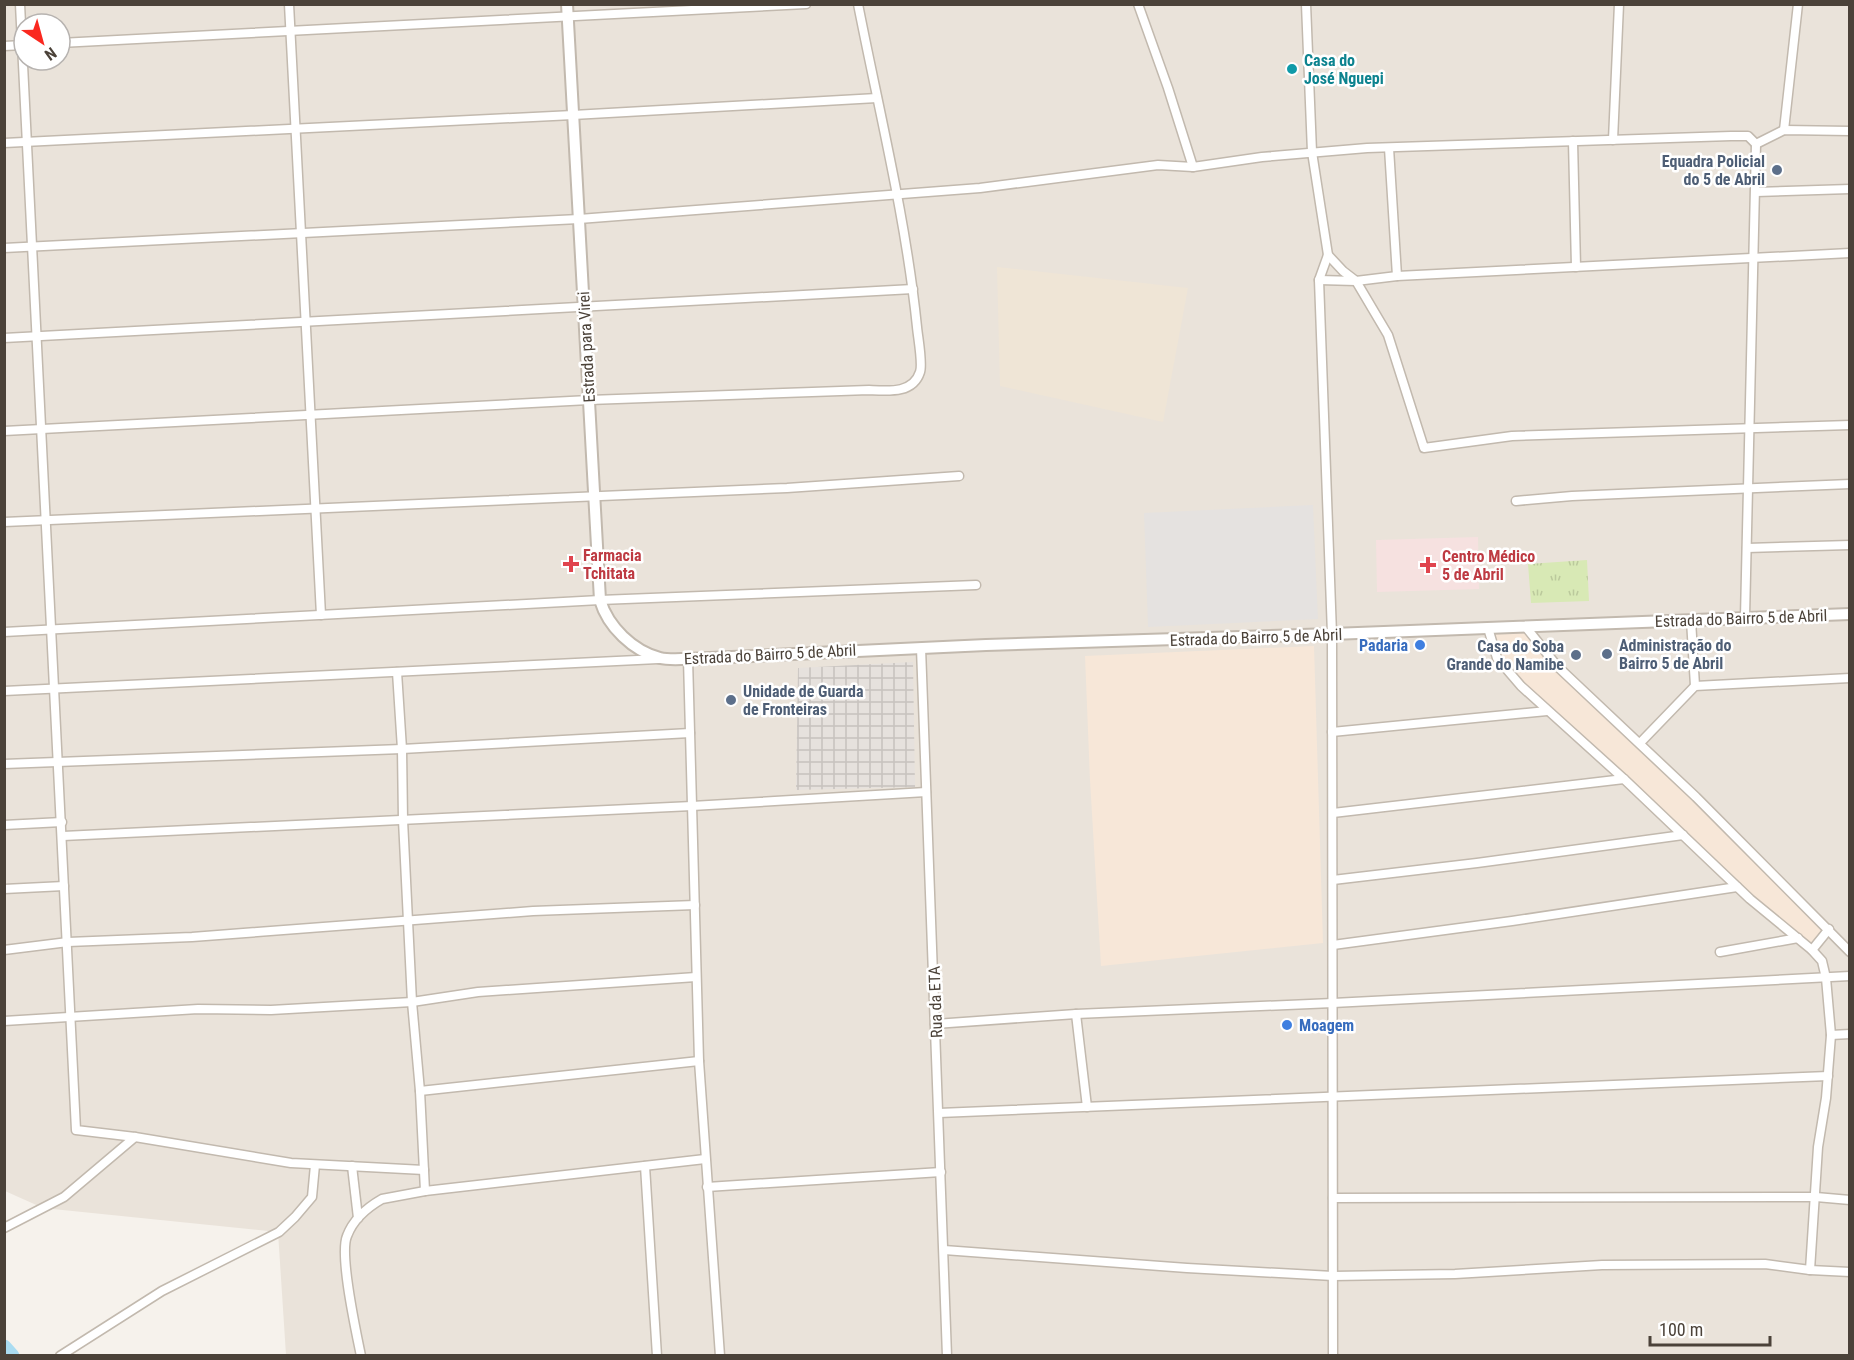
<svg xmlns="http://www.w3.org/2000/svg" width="1854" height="1360" font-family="'Roboto Condensed',sans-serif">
	<defs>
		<pattern id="industrial-grid" width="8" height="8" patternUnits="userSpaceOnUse" patternTransform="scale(1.5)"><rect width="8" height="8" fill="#e6e1dd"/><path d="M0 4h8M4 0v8" fill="none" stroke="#c7c2be"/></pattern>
		<pattern id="park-tufts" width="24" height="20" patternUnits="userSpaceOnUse" patternTransform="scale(1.5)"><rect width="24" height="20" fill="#d8e9b5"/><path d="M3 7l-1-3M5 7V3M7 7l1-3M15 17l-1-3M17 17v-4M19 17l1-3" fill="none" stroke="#bbc99c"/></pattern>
	</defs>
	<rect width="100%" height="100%" fill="#f6f2ec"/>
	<path fill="#eae3da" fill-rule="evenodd" d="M 5,5 L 1849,5 L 1849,1355 L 286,1355 L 278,1232 L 43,1208 L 5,1191 ZM 24,24 L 60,24 L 60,60 L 24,60 Z"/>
	<g fill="#f7e7d8">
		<polygon points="1525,626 1557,666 1829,929 1812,950 1752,901 1497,658 1488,628"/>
		<polygon points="1314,646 1323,943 1101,966 1090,780 1085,656"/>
	</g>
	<polygon fill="url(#industrial-grid)" points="913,662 915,787 796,790 798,668"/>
	<polygon fill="#efe5d6" points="997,267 1188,288 1163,422 1000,386"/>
	<polygon fill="#f6e1e0" points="1478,537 1479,589 1377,592 1376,540"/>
	<polygon fill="url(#park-tufts)" points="1587,560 1589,601 1531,603 1528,564"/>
	<polygon fill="#e5e2e0" points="1313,505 1318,619 1148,627 1144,513"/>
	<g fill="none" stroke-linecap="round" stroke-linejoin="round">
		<polyline stroke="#aadcf1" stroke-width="15" points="4,1347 12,1356"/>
		<defs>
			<g id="minor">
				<polyline points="20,4 76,1130 135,1137 291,1163 424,1170"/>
				<polyline points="289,4 321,615"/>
				<polyline points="1138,4 1168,88 1193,167"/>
				<polyline points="1306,4 1312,152 1328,255 1319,280 1332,634 1333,1356"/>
				<polyline points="60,43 806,4"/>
				<polyline points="4,46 24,45"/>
				<polyline points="1784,130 1798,4"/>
				<polyline points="1613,140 1619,4"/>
				<polyline points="1573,141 1576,267"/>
				<polyline points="4,143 573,115 877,98"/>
				<polyline points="1389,148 1397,276"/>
				<polyline points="1756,192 1850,189"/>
				<polyline points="4,248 579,219 980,188 1158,165 1193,167 1262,157 1367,148 1731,136 1748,136 1756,144 1784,130 1850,131"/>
				<polyline points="1328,255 1343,271 1356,281 1388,335 1424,448 1512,436 1850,425"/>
				<polyline points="1319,280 1356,281 1397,276 1850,253"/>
				<polyline points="4,338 913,289"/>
				<path d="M 4,431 L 589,400 L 869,390 C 888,391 913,394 920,372 C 923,364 918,338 917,327 C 906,219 879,111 858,4"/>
				<polyline points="1516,501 1572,496 1850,484"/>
				<polyline points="4,522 787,488 959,476"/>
				<polyline points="1747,548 1850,545"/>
				<polyline points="1745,617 1756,144"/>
				<polyline points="1691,620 1695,686"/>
				<polyline points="1525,626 1557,666 1696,797 1850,952"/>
				<polyline points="1488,628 1497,658 1521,686 1624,779 1750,899 1812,950 1822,961 1826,978 1831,1035 1826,1098 1818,1147 1810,1270"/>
				<polyline points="4,632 600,600 976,585"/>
				<polyline points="921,648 947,1356"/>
				<polyline points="688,659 699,1061 720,1356"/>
				<polyline points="397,672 402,749 403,820 412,1002 420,1091 425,1191"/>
				<polyline points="4,691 658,659"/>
				<polyline points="1332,732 1547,711"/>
				<polyline points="1640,743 1695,686 1850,678"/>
				<polyline points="4,764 402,749 690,733"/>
				<polyline points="1333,813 1624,779"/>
				<polyline points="4,825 62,822"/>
				<polyline points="63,836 692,806 926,792"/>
				<polyline points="1333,880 1477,863 1683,835"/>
				<polyline points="4,889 64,886"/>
				<polyline points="1333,945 1512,921 1737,887"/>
				<polyline points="4,950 68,942 192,937 533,911 695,905"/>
				<polyline points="1812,950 1829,929"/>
				<polyline points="1720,952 1798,938"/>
				<polyline points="1076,1014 1087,1107"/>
				<polyline points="4,1021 198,1009 271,1010 412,1002 478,992 696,977"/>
				<polyline points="935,1024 1076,1014 1333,1003 1850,976"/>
				<polyline points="1831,1035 1850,1034"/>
				<polyline points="420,1091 699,1061"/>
				<polyline points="939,1113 1828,1076"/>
				<polyline points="352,1166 358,1218"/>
				<polyline points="645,1166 657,1356"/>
				<polyline points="707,1187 941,1172"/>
				<polyline points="1333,1198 1816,1197 1850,1200"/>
				<polyline points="4,1228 64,1197 135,1137"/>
				<polyline points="944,1250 1187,1268 1333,1276 1455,1274 1602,1265 1765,1264 1810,1270 1850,1272"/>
				<polyline points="60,1356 162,1291 279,1232 295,1217 312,1197 315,1165"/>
				<path d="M 361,1356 C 356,1331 339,1255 347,1236 C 353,1220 368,1207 382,1199 L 425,1191 L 705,1159"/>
			</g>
			<path id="tertiary" d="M 567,4 L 600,600 C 608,627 633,651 660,658 C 668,660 679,659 688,659 L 986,645 L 1332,634 L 1850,614"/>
		</defs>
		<use href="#minor" stroke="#c2b9ae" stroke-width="11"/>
		<use href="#tertiary" stroke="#c2b9ae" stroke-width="14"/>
		<use href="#minor" stroke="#fff" stroke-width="8"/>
		<use href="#tertiary" stroke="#fff" stroke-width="10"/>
	</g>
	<circle fill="#0f9aa8" stroke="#fff" stroke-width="2" cx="1292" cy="69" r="6"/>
	<g fill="#5c6f8a" stroke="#fff" stroke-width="2">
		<circle cx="1777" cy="170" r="6"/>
		<circle cx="1607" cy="654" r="6"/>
		<circle cx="1576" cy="655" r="6"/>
		<circle cx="731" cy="700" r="6"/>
	</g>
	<g fill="#e0444e" stroke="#fff" stroke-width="2">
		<path d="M568 555h6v6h6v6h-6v6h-6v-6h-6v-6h6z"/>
		<path d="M1425 556h6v6h6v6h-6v6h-6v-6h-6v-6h6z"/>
	</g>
	<g fill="#3f7fe0" stroke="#fff" stroke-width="2">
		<circle cx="1420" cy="645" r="6"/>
		<circle cx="1287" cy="1025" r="6"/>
	</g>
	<g text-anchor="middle" stroke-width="5" stroke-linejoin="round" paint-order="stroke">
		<g font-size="16" font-weight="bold" fill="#0d838f" stroke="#fff" text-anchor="start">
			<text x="1304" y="66">Casa do<tspan x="1304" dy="18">José Nguepi</tspan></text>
		</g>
		<g font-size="16" font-weight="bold" fill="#4e5e75" stroke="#fff" text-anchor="end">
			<text x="1765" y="167">Equadra Policial<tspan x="1765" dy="18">do 5 de Abril</tspan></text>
			<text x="1619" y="651" text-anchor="start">Administração do<tspan x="1619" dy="18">Bairro 5 de Abril</tspan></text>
			<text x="1564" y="652">Casa do Soba<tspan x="1564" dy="18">Grande do Namibe</tspan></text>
			<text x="743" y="697" text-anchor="start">Unidade de Guarda<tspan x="743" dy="18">de Fronteiras</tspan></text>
		</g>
		<g font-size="16" fill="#4b4239" stroke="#fff">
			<text transform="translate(586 347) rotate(-93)" y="6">Estrada para Virei</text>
			<text transform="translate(1741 618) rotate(-2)" y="6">Estrada do Bairro 5 de Abril</text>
			<text transform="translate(1256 637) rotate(-2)" y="6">Estrada do Bairro 5 de Abril</text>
			<text transform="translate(770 654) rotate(-3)" y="6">Estrada do Bairro 5 de Abril</text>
			<text transform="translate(935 1002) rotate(-92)" y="6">Rua da ETA</text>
		</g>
		<g font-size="16" font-weight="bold" fill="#be3a42" stroke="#fff" text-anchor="start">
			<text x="583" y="561">Farmacia<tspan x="583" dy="18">Tchitata</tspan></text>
			<text x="1442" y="562">Centro Médico<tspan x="1442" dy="18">5 de Abril</tspan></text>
		</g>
		<g font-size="16" font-weight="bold" fill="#366cbe" stroke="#fff" text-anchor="end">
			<text x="1408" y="651">Padaria</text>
			<text x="1299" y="1031" text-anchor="start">Moagem</text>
		</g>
	</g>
	<rect width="1854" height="1360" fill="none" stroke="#4b4239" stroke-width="12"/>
	<g transform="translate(42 42) rotate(144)"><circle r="28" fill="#ffffff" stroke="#b7b3b0" stroke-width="1.5"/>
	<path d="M0-4.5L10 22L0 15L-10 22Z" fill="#fa281f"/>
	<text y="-9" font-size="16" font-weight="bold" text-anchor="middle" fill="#4b4239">N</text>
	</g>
	<path d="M1650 1336v9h120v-9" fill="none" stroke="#4b4239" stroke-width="3"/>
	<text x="1659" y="1336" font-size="18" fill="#4b4239" stroke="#ffffff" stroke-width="4.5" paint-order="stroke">100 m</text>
</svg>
